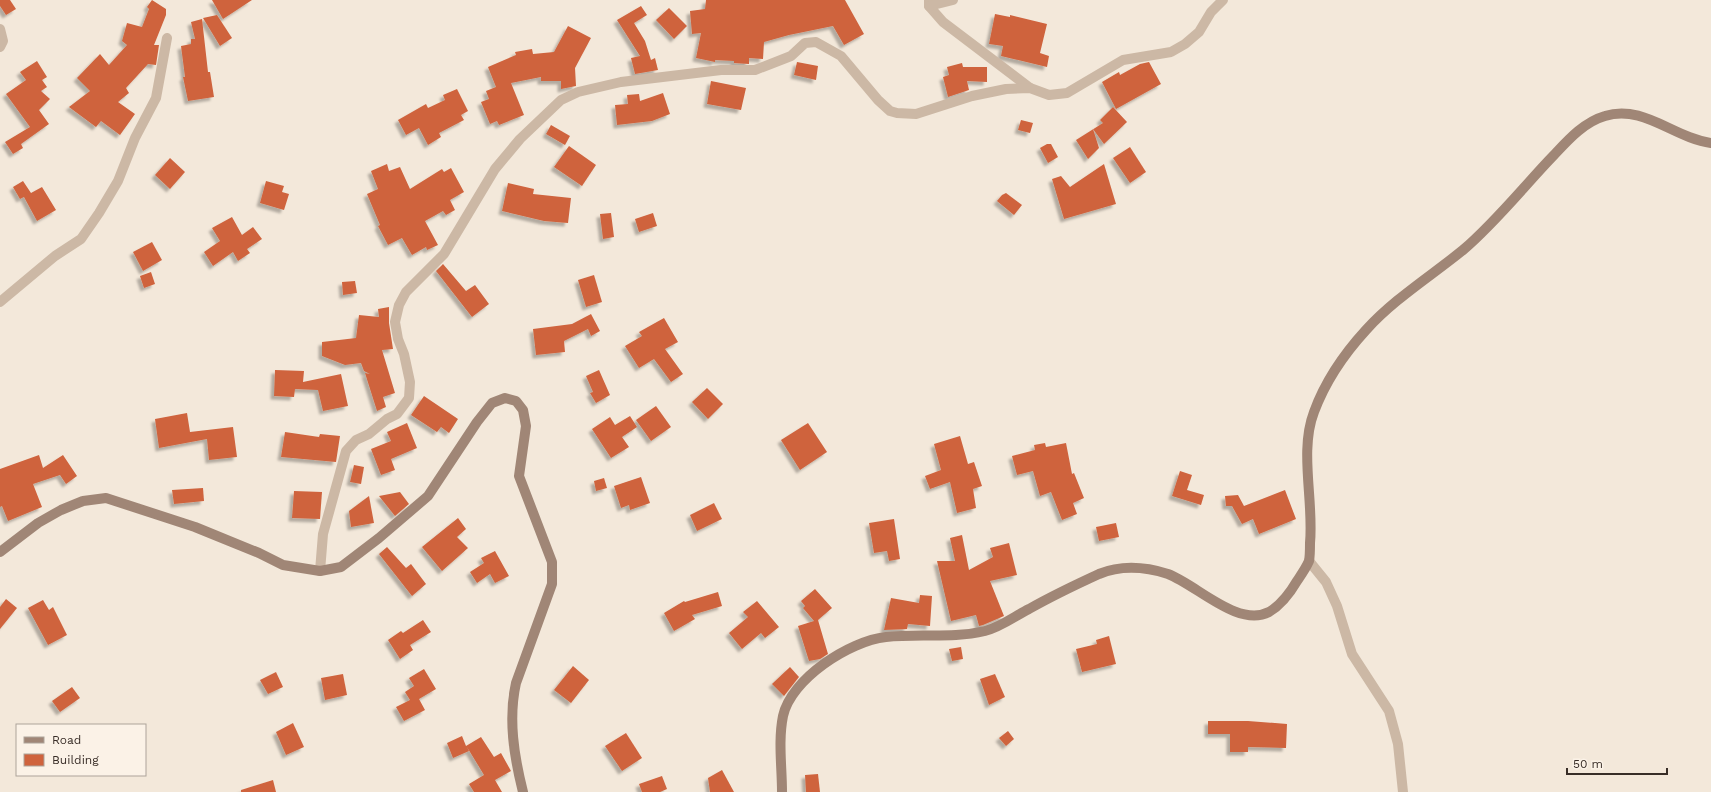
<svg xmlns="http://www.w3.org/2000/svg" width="1711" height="792" font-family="'Work Sans',sans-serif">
	<defs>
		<filter id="shadow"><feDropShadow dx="-3.5" dy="3.5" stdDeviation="1" flood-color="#0004"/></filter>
	</defs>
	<rect width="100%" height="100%" fill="#f3e8da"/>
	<g fill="#cf633d" filter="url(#shadow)">
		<polygon points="0,0 10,0 16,9 6,15 0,6"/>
		<polygon points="152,0 166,9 166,15 154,45 159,45 156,65 148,64 126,88 129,93 118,102 135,114 120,135 101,121 96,127 69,107 90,91 77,78 100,54 109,65 127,45 122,41 127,23 142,27 149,9 147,7"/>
		<polygon points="212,0 252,0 223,19"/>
		<polygon points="706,0 845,0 864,34 844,45 833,26 789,35 764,42 763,59 749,58 749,64 734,63 734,61 715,60 715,62 696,58 701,33 692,34 690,11 705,9"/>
		<polygon points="641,6 647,15 634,23 645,41 651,60 655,58 658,70 635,74 631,58 640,56 617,20"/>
		<polygon points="669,8 687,26 674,39 656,20"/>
		<polygon points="995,14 1010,17 1010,15 1047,24 1040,53 1049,56 1047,67 1001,56 1003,46 989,44"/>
		<polygon points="217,15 232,38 220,46 203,18"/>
		<polygon points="202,19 208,72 210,72 214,97 188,101 183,77 185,77 181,46 191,44 191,39 195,39 191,22"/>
		<polygon points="568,26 591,38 575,68 576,86 561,89 561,81 541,81 541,77 511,83 524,115 499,125 497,121 490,124 481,102 489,99 486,91 496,87 488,67 516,55 515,52 532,49 533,54 554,52"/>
		<polygon points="37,61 47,77 42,80 47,87 41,91 50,99 39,110 49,124 21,144 23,148 13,154 5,142 30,127 6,94 26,80 20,72"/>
		<polygon points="797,62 818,66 816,80 794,75"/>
		<polygon points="1149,62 1161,84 1116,109 1102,82 1119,72 1120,75 1140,64"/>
		<polygon points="962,63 963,67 987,67 987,82 967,81 969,90 948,97 943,77 949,75 947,67"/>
		<polygon points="711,81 746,88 741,110 707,104"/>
		<polygon points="457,89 468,111 461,115 464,120 439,133 441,137 428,145 419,128 406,135 398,120 426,104 428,108 445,100 443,95"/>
		<polygon points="663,93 670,114 652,121 617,125 615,105 628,104 627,95 639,94 640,101"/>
		<polygon points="1113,107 1127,122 1104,144 1093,129 1099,148 1088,159 1076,140 1103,123 1100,120"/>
		<polygon points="1021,120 1033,123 1030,133 1018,130"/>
		<polygon points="551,125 570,136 565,145 546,134"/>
		<polygon points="1047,144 1051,144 1058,157 1048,163 1040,148"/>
		<polygon points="569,146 596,165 582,186 554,167"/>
		<polygon points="1130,147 1146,172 1130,183 1113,158"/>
		<polygon points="170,158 185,172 170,189 155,175"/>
		<polygon points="387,164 389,171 400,167 410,189 442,169 444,172 451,168 464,192 450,200 455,210 446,215 443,211 425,221 438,245 427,250 426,247 412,255 402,238 388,245 378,226 380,225 367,194 378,189 371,171"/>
		<polygon points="1104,164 1116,204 1064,219 1052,179 1061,176 1070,187"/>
		<polygon points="23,181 31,193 42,187 56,210 37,221 24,197 20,199 13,187"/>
		<polygon points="266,181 284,186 282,192 289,194 284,210 260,203"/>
		<polygon points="508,183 534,189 533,194 571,198 568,223 544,221 502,211"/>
		<polygon points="1006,193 1022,205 1014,215 997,201 1002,195"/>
		<polygon points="611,213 614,237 603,239 600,214"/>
		<polygon points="653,213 657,226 639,232 635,219"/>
		<polygon points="232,217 242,235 253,227 262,239 247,249 250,253 238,261 233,252 213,266 204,252 220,241 212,228"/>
		<polygon points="152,242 162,260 143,271 133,252"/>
		<polygon points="443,264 466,291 475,285 489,304 472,317 436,271"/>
		<polygon points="151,272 155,284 144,288 140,276"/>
		<polygon points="594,275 602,302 586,307 578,280"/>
		<polygon points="355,281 357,293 343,295 342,282"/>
		<polygon points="389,307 389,323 393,349 382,350 395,393 383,397 386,407 377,411 365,373 370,374 364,371 361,363 345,365 322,356 322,342 356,338 359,315 379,317 378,309"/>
		<polygon points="591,314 600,331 591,336 588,329 564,341 565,352 536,355 533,329 572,324"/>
		<polygon points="664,318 678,342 665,349 683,374 671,382 654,359 639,368 625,346 642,336 639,332"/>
		<polygon points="275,370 304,371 303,382 341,374 348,406 323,411 318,390 295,389 294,397 274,396"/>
		<polygon points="599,370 610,395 596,403 590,393 593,392 586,376"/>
		<polygon points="707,388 723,404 708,419 692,402"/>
		<polygon points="424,396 458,419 449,433 441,427 437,432 411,415"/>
		<polygon points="656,406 671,427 651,441 636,420"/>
		<polygon points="187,413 190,432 233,427 237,457 209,460 207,439 159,448 155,419"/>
		<polygon points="630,416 637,427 622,437 629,447 611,458 592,429 610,417 615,425"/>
		<polygon points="407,423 417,448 391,459 395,470 381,475 371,449 391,441 387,432"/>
		<polygon points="808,423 827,452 800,470 781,440"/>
		<polygon points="285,432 319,437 320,434 340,436 336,462 281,457"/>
		<polygon points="960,436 968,464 974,462 982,486 973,489 976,508 957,513 950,482 930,489 925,476 941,470 934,444"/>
		<polygon points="1045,443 1046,447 1066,443 1072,474 1074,473 1084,498 1073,503 1077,514 1062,520 1051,492 1040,496 1033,471 1017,475 1012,456 1035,450 1034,445"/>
		<polygon points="39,455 43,468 63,455 77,476 66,484 60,475 33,484 42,507 8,521 2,506 0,507 0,469"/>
		<polygon points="354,465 364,467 361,484 350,482"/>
		<polygon points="1180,471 1192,475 1187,490 1204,495 1201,505 1172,496"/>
		<polygon points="641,477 650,503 630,510 629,505 621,508 614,486"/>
		<polygon points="604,478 607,488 596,491 594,481"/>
		<polygon points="203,488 204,501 174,504 172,490"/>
		<polygon points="1285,490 1296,519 1259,534 1253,519 1242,524 1232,506 1226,506 1225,496 1238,495 1244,506"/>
		<polygon points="294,491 322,492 320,519 292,518"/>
		<polygon points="400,492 409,504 395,516 379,496"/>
		<polygon points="369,496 374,523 351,527 349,511"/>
		<polygon points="714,503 722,519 697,531 690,515"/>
		<polygon points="458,518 466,529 457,537 468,548 442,571 422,547"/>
		<polygon points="894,519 900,559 889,561 887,551 874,553 869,523"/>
		<polygon points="1116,523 1119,537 1099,541 1096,527"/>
		<polygon points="962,535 969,570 993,557 990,548 1009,543 1017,575 990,581 1004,616 983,625 979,626 976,615 951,621 937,561 955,561 950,538"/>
		<polygon points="387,547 406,568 411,564 426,584 412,596 379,554"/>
		<polygon points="495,551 509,576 495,583 490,574 477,583 470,572 484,563 481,558"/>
		<polygon points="815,589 832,608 818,620 828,654 820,659 809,661 798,626 814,621 803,608 805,606 801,601"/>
		<polygon points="718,592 722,606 692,615 695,619 674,631 664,613 684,601 685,602"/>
		<polygon points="920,595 932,596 930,626 908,624 907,629 884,630 891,598 919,603"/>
		<polygon points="6,599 17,608 0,629 0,607"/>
		<polygon points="43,600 49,610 53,607 67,635 48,645 28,608"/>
		<polygon points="757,601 779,627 765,638 761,633 742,649 729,633 748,617 743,612"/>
		<polygon points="423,620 431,632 410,645 413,650 400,659 388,640 401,631 403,633"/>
		<polygon points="1109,636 1116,664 1082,672 1076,649 1097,644 1096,640"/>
		<polygon points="961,647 963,659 952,661 949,649"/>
		<polygon points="573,666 589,680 571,703 554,690"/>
		<polygon points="790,667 799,677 784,696 772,684"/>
		<polygon points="424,669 436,689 419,699 425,710 404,721 396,707 410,700 405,692 414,686 409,678"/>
		<polygon points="276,672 283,687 268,694 260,680"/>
		<polygon points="343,674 347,695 325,700 321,678"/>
		<polygon points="995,674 1005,697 989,705 980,679"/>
		<polygon points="72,687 80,698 60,712 52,701"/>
		<polygon points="1208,721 1248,721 1287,724 1286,748 1248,747 1248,752 1230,752 1230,734 1208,734"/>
		<polygon points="293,723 304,747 286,755 276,732"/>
		<polygon points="1008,731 1014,739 1006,746 999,738"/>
		<polygon points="626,733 642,758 622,771 605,746"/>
		<polygon points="462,736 466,746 481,737 494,757 501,753 511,771 495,780 502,792 474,792 469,784 484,775 467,747 469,751 453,758 447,743"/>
		<polygon points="722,770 734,792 710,792 708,778"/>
		<polygon points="818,774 820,792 806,792 805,775"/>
		<polygon points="662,776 667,789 660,792 642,792 639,784"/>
		<polygon points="273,780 276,792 241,792 241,790"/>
	</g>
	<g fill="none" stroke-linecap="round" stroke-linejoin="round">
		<g stroke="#ccb8a5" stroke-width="10">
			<polyline points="929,0 929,6 943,22 1030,88"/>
			<polyline points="929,6 953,0"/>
			<polyline points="0,29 3,41 0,47"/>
			<polyline points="0,302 55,256 81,239 99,213 118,181 135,138 156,98 167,38"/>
			<polyline points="1309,561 1326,582 1337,606 1352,654 1389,711 1398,744 1403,792"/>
			<polyline points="320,571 323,534 346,451 356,440 369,434 387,419 397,414 409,398 410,382 404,354 398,339 395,322 399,305 406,292 444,254 495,169 520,139 561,100 578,92 621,82 721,70 755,70 791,56 805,43 816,42 841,56 878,100 890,111 897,113 916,114 972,96 1006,89 1030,88 1049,95 1067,93 1123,60 1171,52 1185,44 1199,32 1211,12 1223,0"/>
		</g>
		<g stroke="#a08676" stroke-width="10">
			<path d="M 0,552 L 38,523 L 61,510 L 83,501 L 106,498 L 195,527 L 259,553 L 283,565 L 320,571 L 341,567 L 379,538 L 428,496 L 477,422 L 492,403 L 505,398 L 516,401 L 523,410 L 526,426 L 519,476 L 552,562 L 552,584 L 516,683 C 508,719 514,756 523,792"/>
			<path d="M 782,792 C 782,767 778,741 783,716 C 791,679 849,641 886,637 C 920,633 951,639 985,631 C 1001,627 1015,616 1029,609 C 1052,596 1075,585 1099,574 C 1121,565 1146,567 1168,574 C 1197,585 1238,628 1269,612 C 1281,605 1290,593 1297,581 C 1301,575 1306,568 1309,561 C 1310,556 1310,548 1310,543 C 1314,501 1299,451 1314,412 C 1325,382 1344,354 1366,330 C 1394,299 1431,276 1463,250 C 1496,222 1524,186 1554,155 C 1568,140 1584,122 1605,116 C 1643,104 1674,138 1711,143"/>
		</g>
	</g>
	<rect x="16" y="724" width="130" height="52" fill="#fbf2e7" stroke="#ada39a"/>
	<rect x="24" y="737" width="20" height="6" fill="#a08676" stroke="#ada39a"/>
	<text x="52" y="744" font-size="12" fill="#382d27">Road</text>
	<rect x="24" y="754" width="20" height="12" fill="#cf633d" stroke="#ada39a"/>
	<text x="52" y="764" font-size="12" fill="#382d27">Building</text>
	<path d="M1567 768v6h100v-6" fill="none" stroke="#382d27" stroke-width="2"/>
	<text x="1573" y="768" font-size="12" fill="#382d27" stroke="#fbf2e7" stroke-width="3" paint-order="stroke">50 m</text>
</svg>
